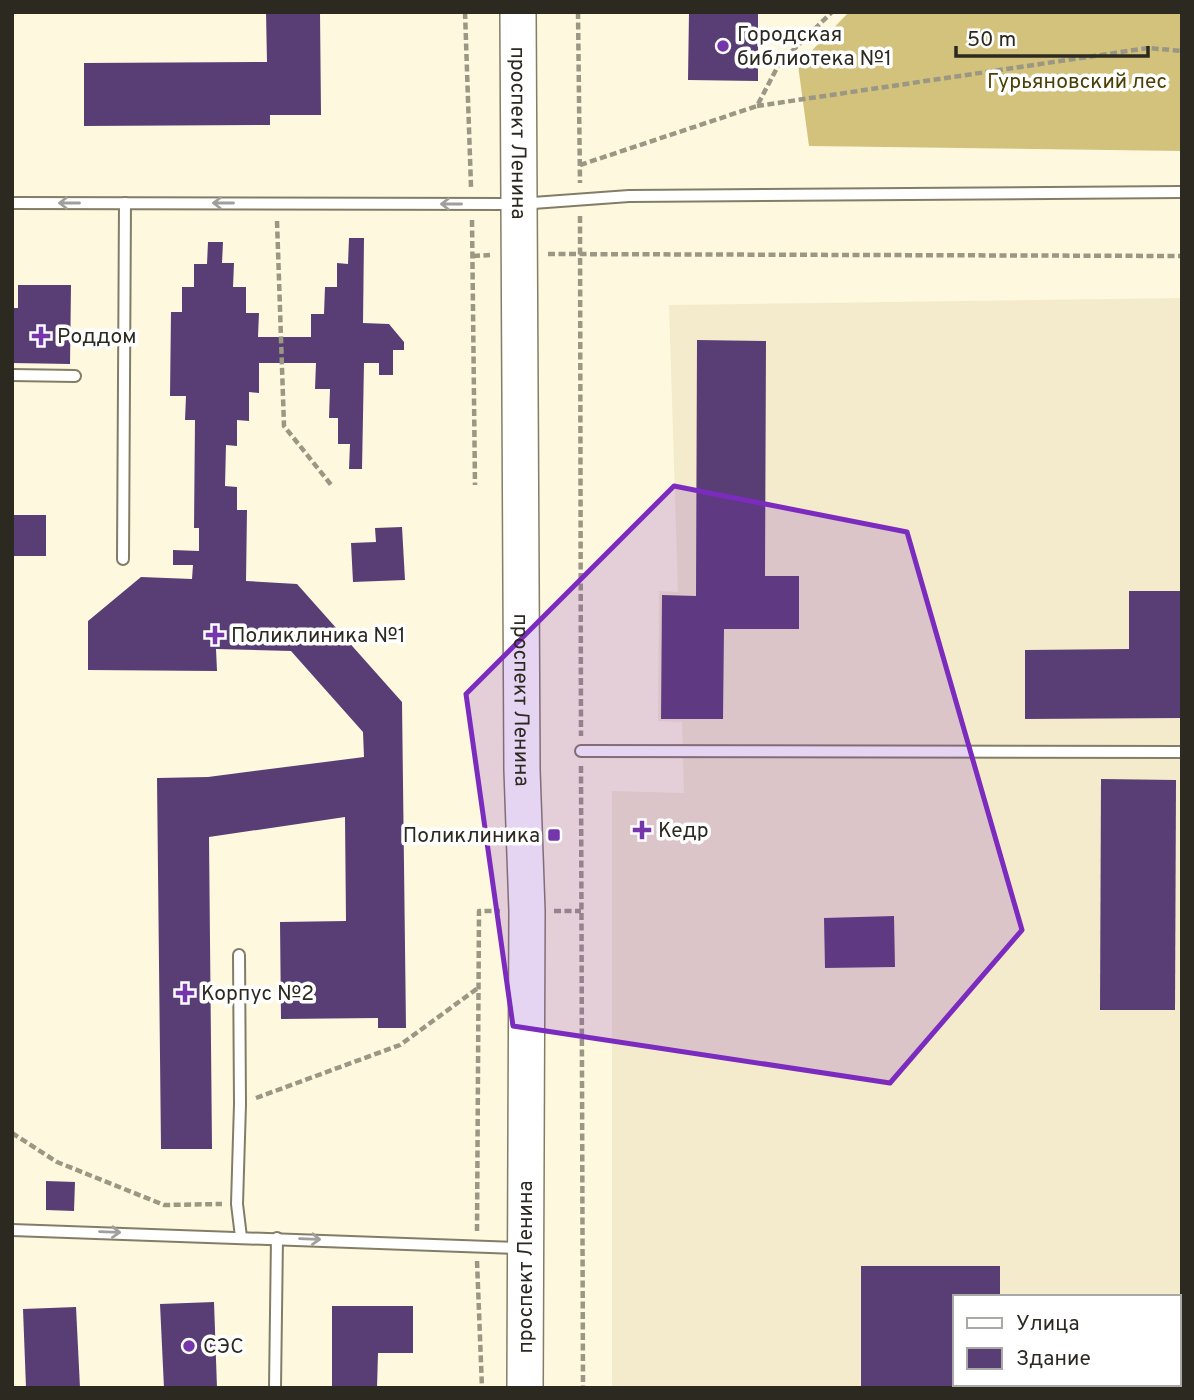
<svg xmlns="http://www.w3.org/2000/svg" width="1194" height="1400" font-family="Overpass,sans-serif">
	<rect width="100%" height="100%" fill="#fef8df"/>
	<path fill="#f4ebcc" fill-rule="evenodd" d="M 1182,298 L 1182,1388 L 612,1388 L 612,791 L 684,793 L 682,722 L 658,721 L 659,591 L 678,592 L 669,305 ZM 954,1297 L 1178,1297 L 1178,1384 L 954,1384 Z"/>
	<polygon fill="#d3c27c" points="849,12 1182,12 1182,151 809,146 798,65"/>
	<g fill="#583e74">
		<polygon points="266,12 320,12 321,115 270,115 270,125 84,126 84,63 267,62"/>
		<polygon points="689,12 758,12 758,81 688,80"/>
		<polygon points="349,238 364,238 363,323 389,324 404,342 404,350 393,350 393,375 379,375 379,363 364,363 362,469 349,469 350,444 338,444 338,418 329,418 330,389 315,389 316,363 259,363 259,393 249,392 249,421 237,420 237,446 226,445 225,486 237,487 237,510 247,510 246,581 297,584 402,702 406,1028 378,1028 378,1018 281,1019 280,922 346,921 345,817 209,837 212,1149 161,1149 157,778 208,777 364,757 363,732 291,651 216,649 217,671 88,670 88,621 141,577 192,579 193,565 173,565 173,550 199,551 199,528 194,528 195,420 185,420 186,396 170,396 171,312 182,312 182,287 194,287 194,264 207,264 208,242 223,242 222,263 234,263 233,287 246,287 246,313 259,313 258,337 311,337 311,314 324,314 325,287 337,287 337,263 348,264"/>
		<polygon points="18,285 71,285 70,364 12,363 12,308 18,308"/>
		<polygon points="697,340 766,341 765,576 799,576 799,629 724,629 723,719 661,719 662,595 696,596"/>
		<rect x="12" y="515" width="34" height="41"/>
		<polygon points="402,527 405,580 353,582 351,543 376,542 375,528"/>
		<polygon points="1129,591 1182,591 1182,718 1025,719 1025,650 1129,649"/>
		<polygon points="1101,779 1176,780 1175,1010 1100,1010"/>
		<polygon points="894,916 895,967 825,968 824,918"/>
		<polygon points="46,1181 75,1182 74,1211 46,1210"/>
		<polygon points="861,1266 1000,1266 1000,1297 954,1297 954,1384 1000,1384 1000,1388 861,1388"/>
		<polygon points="214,1302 217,1388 164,1388 160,1304"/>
		<polygon points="332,1306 413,1306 413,1353 378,1353 377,1388 332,1388"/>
		<polygon points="76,1307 80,1388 26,1388 23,1309"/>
	</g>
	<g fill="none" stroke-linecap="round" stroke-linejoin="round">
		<defs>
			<g id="service">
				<polyline points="12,203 519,204 629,196 1182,192"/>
				<polyline points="12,375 75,376"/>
				<polyline points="123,559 125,203"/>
				<polyline points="581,751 1182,752"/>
				<polyline points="239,955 240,1104 237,1204 241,1237"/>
				<polyline points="12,1230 520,1248"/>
				<polyline points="1178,1328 1182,1328"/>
				<polyline points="275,1388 277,1238"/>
			</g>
			<g id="primary">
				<path id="s1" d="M 518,12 L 522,770 L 527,911 L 525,1388"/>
			</g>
		</defs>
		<use href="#service" stroke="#837d67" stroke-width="14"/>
		<use href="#primary" stroke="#837d67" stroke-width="38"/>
		<g stroke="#9b9785" stroke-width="4.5" stroke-dasharray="7 3.5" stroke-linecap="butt">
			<polyline points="465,12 471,187"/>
			<polyline points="578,12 580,183"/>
			<polyline points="757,106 1148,48 1182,51"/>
			<polyline points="580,165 757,106 779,64 832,12"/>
			<polyline points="580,216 581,736"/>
			<polyline points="472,220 475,485"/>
			<polyline points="277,221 284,426 332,486"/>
			<polyline points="548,254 1182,256"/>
			<polyline points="473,256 490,255"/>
			<polyline points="581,766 583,1388"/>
			<polyline points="554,911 581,911"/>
			<polyline points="256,1098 400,1045 478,988"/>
			<polyline points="12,1133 57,1162 164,1205 222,1204"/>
			<polyline points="477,1231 479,911 500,911"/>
			<polyline points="477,1261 482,1388"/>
		</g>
		<use href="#service" stroke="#fff" stroke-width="10"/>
		<use href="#primary" stroke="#fff" stroke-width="35"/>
	</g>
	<defs><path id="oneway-shaft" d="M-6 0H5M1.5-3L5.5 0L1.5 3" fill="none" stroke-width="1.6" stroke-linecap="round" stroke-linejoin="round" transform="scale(1.75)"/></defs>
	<g stroke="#a09f9b">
		<use href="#oneway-shaft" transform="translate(69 203) rotate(-180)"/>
		<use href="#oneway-shaft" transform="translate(223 203) rotate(-180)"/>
		<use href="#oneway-shaft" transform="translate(451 204) rotate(-180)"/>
		<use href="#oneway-shaft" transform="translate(110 1232) rotate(2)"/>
		<use href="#oneway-shaft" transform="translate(310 1239) rotate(2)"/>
	</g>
	<path fill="#7b2cbf" fill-opacity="0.2" stroke="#7b2cbf" stroke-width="5" stroke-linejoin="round" d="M 674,486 L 907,532 L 1022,930 L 890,1083 L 513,1026 L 466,694 Z"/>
	<g fill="#7536ab" stroke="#fff" stroke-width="2.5">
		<circle cx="723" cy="46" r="7"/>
		<path d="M37.5 325.5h7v7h7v7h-7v7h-7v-7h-7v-7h7z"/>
		<path d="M211.5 624.5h7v7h7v7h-7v7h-7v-7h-7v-7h7z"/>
		<path d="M638.5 819.5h7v7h7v7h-7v7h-7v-7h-7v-7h7z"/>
		<rect x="547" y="828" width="14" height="14" rx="3.5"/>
		<path d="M181.5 982.5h7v7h7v7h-7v7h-7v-7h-7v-7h7z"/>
		<circle cx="189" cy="1346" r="7"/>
	</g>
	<g text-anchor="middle" stroke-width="7" stroke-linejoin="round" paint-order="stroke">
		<g font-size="21" fill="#2b2920" stroke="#fff" text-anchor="start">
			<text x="737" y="41">Городская<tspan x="737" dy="24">библиотека №1</tspan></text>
			<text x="57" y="343">Роддом</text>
			<text x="231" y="642">Поликлиника №1</text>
			<text x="658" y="837">Кедр</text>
			<text x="540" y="842" text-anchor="end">Поликлиника</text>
			<text x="201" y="1000">Корпус №2</text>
			<text x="203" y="1353">СЭС</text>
		</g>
		<g font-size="21" fill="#4c3f05" stroke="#fff">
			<text x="1077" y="88">Гурьяновский лес</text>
		</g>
		<g font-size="21" fill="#2b2920" stroke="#fff">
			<text dy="7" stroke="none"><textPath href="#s1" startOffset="121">проспект Ленина</textPath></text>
			<text dy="7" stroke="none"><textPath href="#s1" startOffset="688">проспект Ленина</textPath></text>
			<text transform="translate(525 1267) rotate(-90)" y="7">проспект Ленина</text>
		</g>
	</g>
	<rect width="1194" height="1400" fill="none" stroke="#2b2920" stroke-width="28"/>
	<rect x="953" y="1295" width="228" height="91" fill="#ffffff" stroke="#aaa9a6" stroke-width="2"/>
	<rect x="967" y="1318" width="35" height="10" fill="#ffffff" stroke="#aaa9a6" stroke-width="2"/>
	<text x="1016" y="1330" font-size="21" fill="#2b2920">Улица</text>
	<rect x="967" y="1348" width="35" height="21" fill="#583e74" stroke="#aaa9a6" stroke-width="2"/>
	<text x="1016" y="1365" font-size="21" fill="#2b2920">Здание</text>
	<path d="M956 46v10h192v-10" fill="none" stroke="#2b2920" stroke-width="3.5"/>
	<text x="967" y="46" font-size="21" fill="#2b2920" stroke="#ffffff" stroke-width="5" paint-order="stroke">50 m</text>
</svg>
